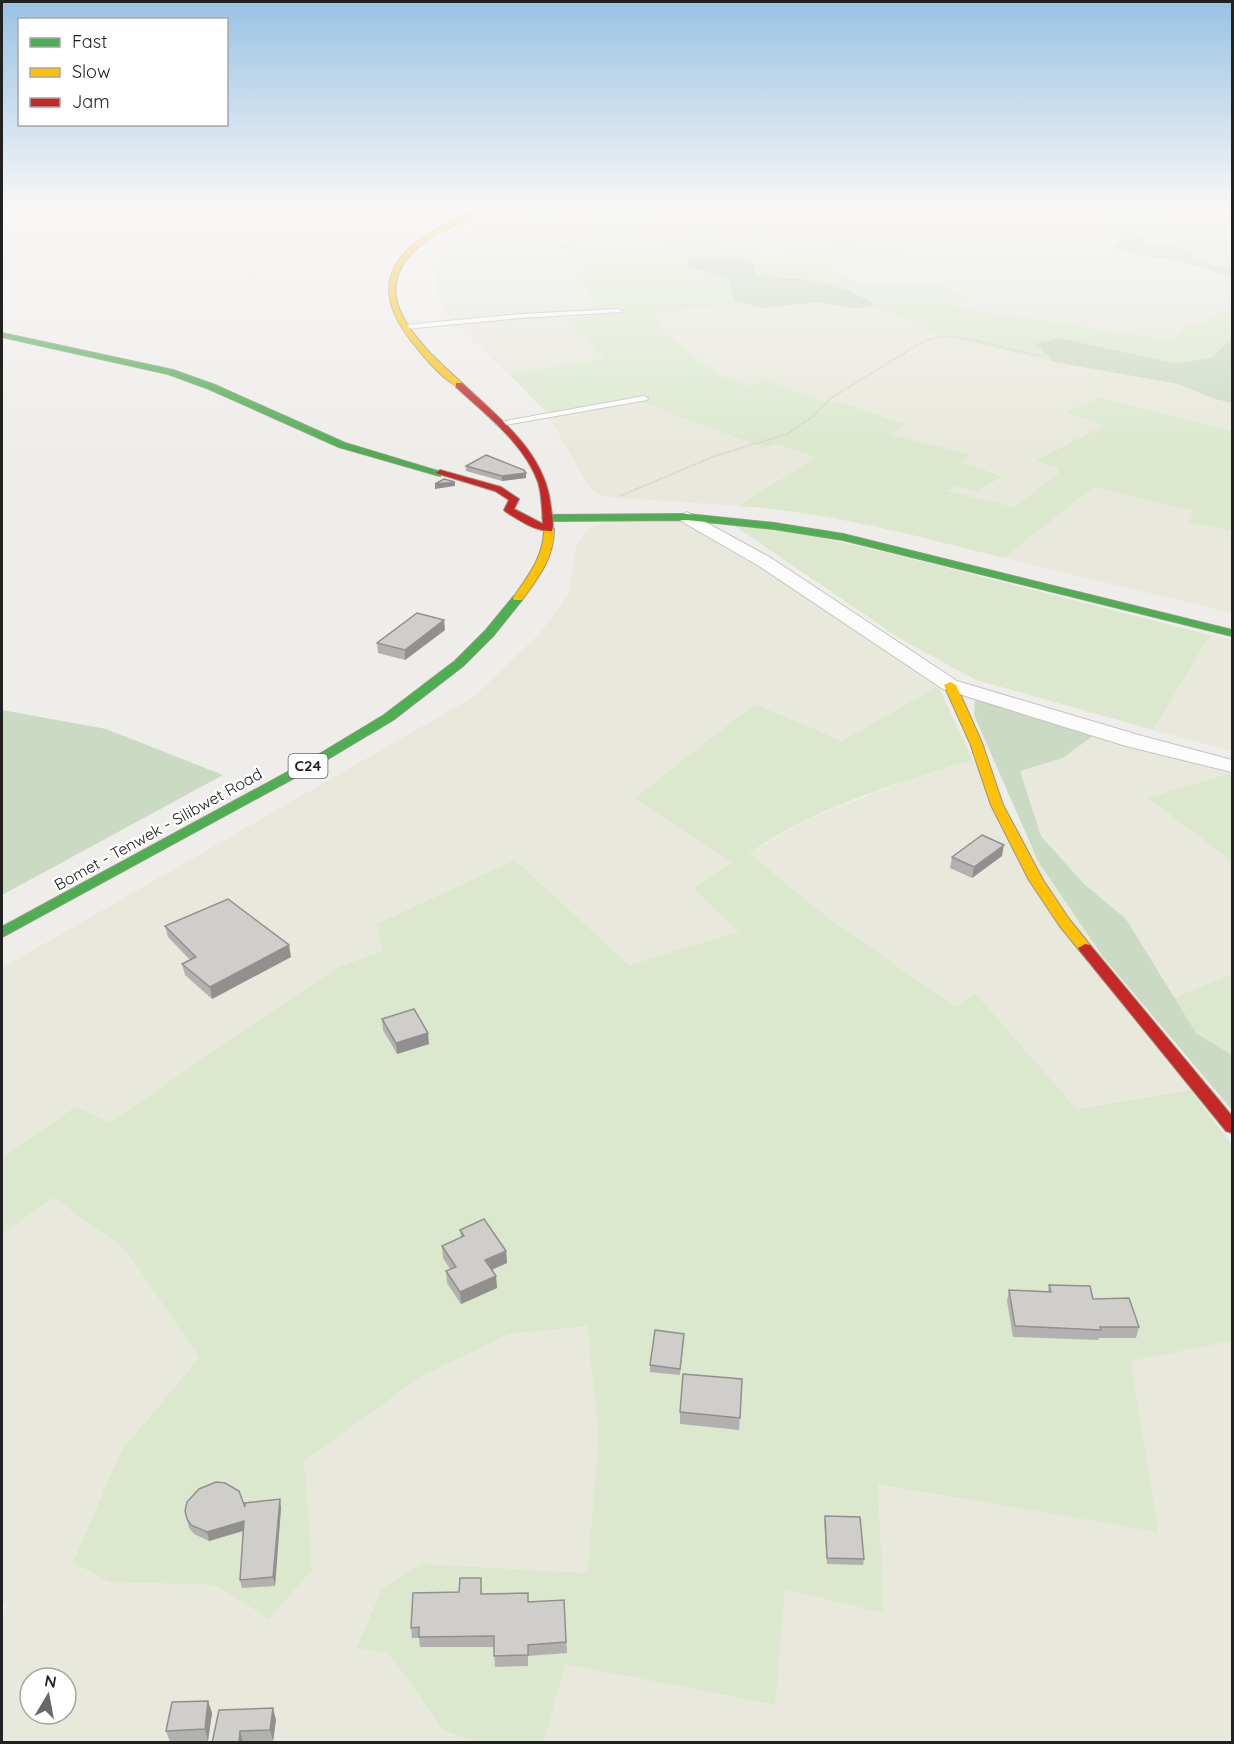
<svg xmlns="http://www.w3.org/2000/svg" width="1234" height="1744" font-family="Quicksand,sans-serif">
	<rect width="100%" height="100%" fill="#efedea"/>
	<g fill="#e8e8dc" fill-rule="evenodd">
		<polygon points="606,208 626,215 599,222 639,228 627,221 685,211 704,215 753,208 1073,208 1070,210 1101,215 1114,223 1122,240 1117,249 1151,257 1183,261 1232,277 1232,311 1220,312 1202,326 1188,325 1174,340 951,307 971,298 942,285 864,286 827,266 893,265 881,256 900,252 834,239 828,242 835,246 800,255 757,257 718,246 679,240 635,251 598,243 592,245 596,246 581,273 599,316 565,319 604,359 509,374 449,319 435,288 438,263 451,244 482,222 510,210 548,220"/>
		<polygon points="1178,208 1232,208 1232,224 1182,237 1176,241 1161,237 1140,235 1127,228 1127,223 1151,217 1162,219 1190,212 1176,209"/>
		<polygon points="819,302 852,308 871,307 916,321 936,334 1054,362 1178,384 1215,399 1232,403 1232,431 1099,398 1105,425 1037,461 1057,467 1058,474 1014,507 946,491 957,486 978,491 1002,475 959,462 971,455 887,434 906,423 842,403 817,400 765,379 751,386 717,374 666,334 653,312 747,304 763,308"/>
		<polygon points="630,398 764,448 777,444 817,457 739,506 606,497 591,490 546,412"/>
		<polygon points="1094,487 1195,511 1190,522 1232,531 1232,613 1004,558"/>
		<polygon points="612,520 680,521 755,561 938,686 842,741 753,704 636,798 733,862 740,932 629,965 515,860 378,924 384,951 336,968 110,1122 75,1107 2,1158 2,968 475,696 541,632 569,593 576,545 589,528"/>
		<polygon points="1210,635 1232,640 1232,751 1153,730"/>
		<polygon points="1094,735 1232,771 1148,798 1232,861 1232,974 1174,998 1126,919 1084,884 1041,836 1020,771 1063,758"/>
		<polygon points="973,760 1191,1090 1077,1109 975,993 955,1007 815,908 748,853 809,819 912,778"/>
		<path d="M 54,1198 L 126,1250 L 199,1358 L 122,1450 L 109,1582 L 216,1585 L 269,1619 L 312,1570 L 303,1461 L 420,1377 L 509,1334 L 587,1326 L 599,1437 L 587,1573 L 422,1564 L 358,1648 L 389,1653 L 443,1730 L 476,1742 L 2,1742 L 2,1621 L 7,1604 L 2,1601 L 2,1234 ZM 30,1678 L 66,1678 L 66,1714 L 30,1714 Z"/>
		<polygon points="1231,1341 1232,1742 544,1742 565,1664 774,1705 785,1589 884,1612 878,1483 1157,1532 1131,1360"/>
	</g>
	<g fill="#dbe8cd">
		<polygon points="517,208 753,208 704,215 685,211 628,221 641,229 615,229 598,221 625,215 606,208 548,220 510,210"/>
		<polygon points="1073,208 1178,208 1192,212 1162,219 1151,217 1127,223 1114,223 1101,215 1069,210"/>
		<polygon points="1232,224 1232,267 1230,268 1191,260 1194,252 1171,246 1148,246 1140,235 1161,237 1176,241 1182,237"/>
		<path d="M 714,237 L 718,246 C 760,261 792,257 834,247 L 828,242 L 833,239 L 902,252 L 882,256 L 894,265 L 828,266 L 864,286 L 942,285 L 971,299 L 952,307 L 1174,340 L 1188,325 L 1202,326 L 1220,312 L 1232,311 L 1232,337 L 1212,358 L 1175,363 L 1058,338 L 1036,345 L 1054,362 L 936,334 L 916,321 L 871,307 L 871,302 L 791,276 L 756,275 L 727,279 L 735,301 L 747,304 L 653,312 L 666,334 L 717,374 L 751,386 L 765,379 L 817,400 L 842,403 L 907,424 L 888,434 L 972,455 L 960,462 L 1003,476 L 977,491 L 957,486 L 947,491 L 1014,507 L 1058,474 L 1057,467 L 1036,461 L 1104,425 L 1066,412 L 1099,398 L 1232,431 L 1232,531 L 1189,522 L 1194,511 L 1094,487 L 1004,558 C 917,536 829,512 739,506 L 816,457 L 777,444 L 764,448 L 630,398 L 546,412 L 509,374 L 604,359 L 564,319 L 598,316 L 581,273 L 596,247 L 590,245 L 598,243 L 635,251 L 679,240 Z"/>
		<polygon points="732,524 791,531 884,552 1210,635 1153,730 976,680 899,638"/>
		<path d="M 938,686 L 973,760 C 897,782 815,808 749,853 L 815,908 L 955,1007 L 975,993 L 1077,1109 L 1191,1090 L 1232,1145 L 1232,1343 L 1231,1341 L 1131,1361 L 1158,1532 L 878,1484 L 884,1613 L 785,1589 L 775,1705 L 565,1664 L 544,1742 L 476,1742 L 443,1730 L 389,1653 L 357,1648 L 382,1589 L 422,1564 L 587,1573 L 599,1437 L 587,1326 L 509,1334 L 420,1377 L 304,1461 L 312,1570 L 269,1619 L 216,1585 L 109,1582 L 73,1562 L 122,1450 L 199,1358 L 126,1250 L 54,1198 L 2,1234 L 2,1158 L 75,1107 L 110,1122 L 336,968 L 383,951 L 377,924 L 515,860 L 629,965 L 739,932 L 693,888 L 732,862 L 635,798 L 754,704 L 842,741 Z"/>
		<polygon points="1232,772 1232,861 1148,798"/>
		<polygon points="1232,974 1232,1055 1196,1033 1174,998"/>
	</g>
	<g fill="#cbdac3">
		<polygon points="1114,223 1127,223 1127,228 1140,235 1148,246 1171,246 1194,252 1191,260 1232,269 1232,277 1183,261 1151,257 1116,249 1114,246 1121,240"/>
		<path d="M 733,257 L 754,264 L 756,275 C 795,277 837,282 871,302 L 871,307 L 852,308 L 819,302 L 763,308 L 735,301 L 727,279 L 688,266 L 690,258 Z"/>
		<polygon points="1232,337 1232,403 1215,399 1178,384 1054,362 1035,344 1058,338 1175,363 1212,358"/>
		<polygon points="975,697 1094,735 1063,758 1020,771 1041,836 1084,884 1126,919 1196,1033 1232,1055 1232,1110 1103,957 1038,861 974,715"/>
		<polygon points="2,710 106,729 223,775 2,895"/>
	</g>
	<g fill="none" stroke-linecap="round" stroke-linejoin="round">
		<defs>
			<g id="lane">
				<polygon points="619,309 622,311 621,312 521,318 405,329 402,327 405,325 521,314"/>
				<polygon points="644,396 648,398 647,400 500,426 496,424 500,422"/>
			</g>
			<polygon id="street" points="687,512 771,558 957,681 1142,736 1232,760 1232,772 1126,746 943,689 759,566 681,521 679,517"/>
			<g id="fast">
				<polygon points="2,333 173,370 215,385 345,443 444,473 440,476 339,447 209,389 168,374 2,337"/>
				<polygon points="687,514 774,523 843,534 1232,630 1232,636 843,540 774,529 687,520 547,521 542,518 547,515"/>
				<polygon points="518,595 522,596 522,600 494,635 463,666 393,720 316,766 2,937 2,927 308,761 384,715 455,661 486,630 514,596"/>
			</g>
			<g id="slow">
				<path d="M 484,208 L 491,208 C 472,220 448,226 429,239 C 356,288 418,343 462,383 L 462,387 L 459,387 C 444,381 423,356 413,343 C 353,269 417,233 484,208 Z"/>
				<path d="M 549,526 L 554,529 C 554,558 538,578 522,600 L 514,600 L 513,598 C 528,576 544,557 544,529 Z"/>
				<polygon points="950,682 956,685 982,743 1003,805 1043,880 1069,919 1090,945 1092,948 1090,951 1080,951 1059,925 1029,880 991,805 970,743 944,685"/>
			</g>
			<g id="jam">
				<path d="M 456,383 L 462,383 C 500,419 546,453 551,508 C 552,516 554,524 552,531 C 536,532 519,520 506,512 L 504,510 L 509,500 L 495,491 L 436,473 L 440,470 L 501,487 L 519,499 L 514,509 L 543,524 C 542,510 542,495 538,482 C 524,443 485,414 456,387 Z"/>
				<polygon points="1085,944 1090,945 1232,1116 1232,1133 1226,1131 1080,951 1078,948"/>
			</g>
		</defs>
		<use href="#lane" stroke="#c5c4c2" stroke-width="2"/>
		<use href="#street" stroke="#c5c4c2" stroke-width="2"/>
		<use href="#fast" stroke="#959784" stroke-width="2"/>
		<use href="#slow" stroke="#959784" stroke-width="2"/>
		<use href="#jam" stroke="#959784" stroke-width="2"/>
		<g stroke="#d6ccca" stroke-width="1.5" stroke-dasharray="1.5 1.5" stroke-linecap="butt">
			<polyline points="306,208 413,224"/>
			<polyline points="481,232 589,251"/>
			<polyline points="566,246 616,232"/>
			<path d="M 922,343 C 940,332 963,338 983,343"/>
		</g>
		<g stroke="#d6ccca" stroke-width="2" stroke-dasharray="1.5 1.5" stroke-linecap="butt">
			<polyline points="977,341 1039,356"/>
			<polyline points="620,496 715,456 787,434 812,417 831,398 924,341"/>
		</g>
		<use href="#lane" fill="#fdfcfc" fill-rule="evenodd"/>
		<use href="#street" fill="#fdfcfc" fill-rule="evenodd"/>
		<use href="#fast" fill="#4caf50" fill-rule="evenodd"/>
		<use href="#slow" fill="#ffc107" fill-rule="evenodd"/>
		<use href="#jam" fill="#c62828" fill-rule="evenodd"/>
	</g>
	<g fill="#b3b1af">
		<polygon points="1120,208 1157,208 1147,214"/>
		<polygon points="466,466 526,473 526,478 502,481 466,471"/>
		<polygon points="445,630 405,660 378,653 377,643"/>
		<polygon points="1002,856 972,878 950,868 952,857"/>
		<polygon points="165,926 291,957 212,999 185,975 182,964 190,960 168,937"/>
		<polygon points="382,1019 429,1044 397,1054 383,1030"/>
		<polygon points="460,1230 506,1251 507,1263 492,1270 496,1276 497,1288 461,1304 447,1283 446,1271 450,1269 443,1258 442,1246 461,1237"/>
		<polygon points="1049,1285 1093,1299 1139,1327 1136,1338 1099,1338 1098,1340 1013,1337 1007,1301 1009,1290 1048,1291"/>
		<polygon points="684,1340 680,1375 650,1372 650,1365"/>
		<polygon points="742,1379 739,1430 680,1424 680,1412"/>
		<polygon points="281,1508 275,1586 242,1588 240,1580 243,1531 209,1541 194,1534 189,1528 187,1519"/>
		<polygon points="825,1516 864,1559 863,1565 827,1564 824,1522"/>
		<polygon points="482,1589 482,1594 529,1602 564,1600 567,1653 528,1656 528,1666 495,1667 494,1647 420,1647 419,1638 412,1638 411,1628 459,1592"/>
		<polygon points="208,1701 212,1713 208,1741 170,1742 166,1731"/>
		<polygon points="219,1710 276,1720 273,1741 212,1743"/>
	</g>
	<g fill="#92908e">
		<polygon points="1152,208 1157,208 1147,214 1147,211"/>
		<polygon points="526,473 526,478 502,481 502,476"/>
		<polygon points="455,482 455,486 435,489 435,484"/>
		<polygon points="444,620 445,630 405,660 405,650"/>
		<polygon points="1004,845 1002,856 972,878 974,867"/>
		<polygon points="289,945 291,957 212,999 210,987"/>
		<polygon points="428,1033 429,1044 397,1054 396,1043"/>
		<polygon points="506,1251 507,1263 486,1272 485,1260"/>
		<polygon points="496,1276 497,1288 461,1304 460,1292"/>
		<polygon points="280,1499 281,1508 275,1586 273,1577"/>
		<polygon points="244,1521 246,1530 209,1541 207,1532"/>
		<polygon points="208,1701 212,1713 208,1741 205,1729"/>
		<polygon points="273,1708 276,1720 273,1741 270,1730"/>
		<polygon points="240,1731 243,1743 239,1743 239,1742"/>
	</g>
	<g fill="#d0cecb" stroke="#92908e" stroke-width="1.5">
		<polygon points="1133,208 1152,208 1147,211"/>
		<polygon points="486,455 524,470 526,473 502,476 466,466"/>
		<polygon points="444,479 455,482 435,484"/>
		<polygon points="417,613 444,620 405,650 377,643"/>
		<polygon points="982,835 1004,845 974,867 952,857"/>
		<polygon points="228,899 289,945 210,987 182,964 196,957 165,926"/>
		<polygon points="414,1009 428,1033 396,1043 382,1019"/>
		<polygon points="484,1219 506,1251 485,1260 496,1276 460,1292 446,1271 456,1267 442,1246 464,1236 460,1230"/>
		<polygon points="1049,1285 1090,1286 1093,1299 1129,1298 1139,1327 1100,1327 1101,1330 1015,1326 1009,1290 1051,1292"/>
		<polygon points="655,1330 684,1334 680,1369 650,1365"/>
		<polygon points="683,1374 742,1379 740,1418 680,1412"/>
		<polygon points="216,1482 225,1483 239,1491 245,1507 245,1503 280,1499 273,1577 240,1580 244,1521 207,1532 191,1525 187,1519 185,1511 187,1502 199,1489"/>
		<polygon points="825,1516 860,1517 864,1559 827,1558"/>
		<polygon points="460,1578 481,1578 481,1594 528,1593 528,1602 564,1600 566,1642 528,1645 528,1655 494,1656 494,1636 419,1637 419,1627 411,1628 413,1593 459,1592"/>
		<polygon points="208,1701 205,1729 166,1731 172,1702"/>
		<polygon points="273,1708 270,1730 240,1731 239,1742 212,1743 219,1710"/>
	</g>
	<linearGradient id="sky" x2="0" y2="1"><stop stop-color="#99c2e4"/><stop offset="0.46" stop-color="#f8f7f6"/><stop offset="1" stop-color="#f8f7f6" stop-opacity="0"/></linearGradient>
	<rect width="1234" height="452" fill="url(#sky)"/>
	<g text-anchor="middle" stroke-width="5" stroke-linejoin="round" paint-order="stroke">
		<rect fill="#fff" stroke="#646464" stroke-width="1.5" x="288.5" y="754" width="39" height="24" rx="4.5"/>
		<g font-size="15" font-weight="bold" fill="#212121">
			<text x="308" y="771">C24</text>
		</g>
		<g font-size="16" fill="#212121" stroke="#fff">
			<text transform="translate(158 829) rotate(-29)" y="6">Bomet - Tenwek - Silibwet Road</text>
		</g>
	</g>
	<rect width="1234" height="1744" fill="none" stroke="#212121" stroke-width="6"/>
	<rect x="18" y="18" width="210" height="108" fill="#ffffff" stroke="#a6a6a6" stroke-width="1.5"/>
	<rect x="30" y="38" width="30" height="9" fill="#4caf50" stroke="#a6a6a6" stroke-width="1.5"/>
	<text x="72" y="48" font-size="18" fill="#212121">Fast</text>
	<rect x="30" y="68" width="30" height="9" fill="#ffc107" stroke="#a6a6a6" stroke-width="1.5"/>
	<text x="72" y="78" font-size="18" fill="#212121">Slow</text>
	<rect x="30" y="98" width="30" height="9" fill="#c62828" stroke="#a6a6a6" stroke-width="1.5"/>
	<text x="72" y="108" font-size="18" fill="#212121">Jam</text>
	<g transform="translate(48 1696) rotate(10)"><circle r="28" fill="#ffffff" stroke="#a6a6a6" stroke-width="1.5"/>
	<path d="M0-4.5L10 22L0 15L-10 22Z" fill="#696867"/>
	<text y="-9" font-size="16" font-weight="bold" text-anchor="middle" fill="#212121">N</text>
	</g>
</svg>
